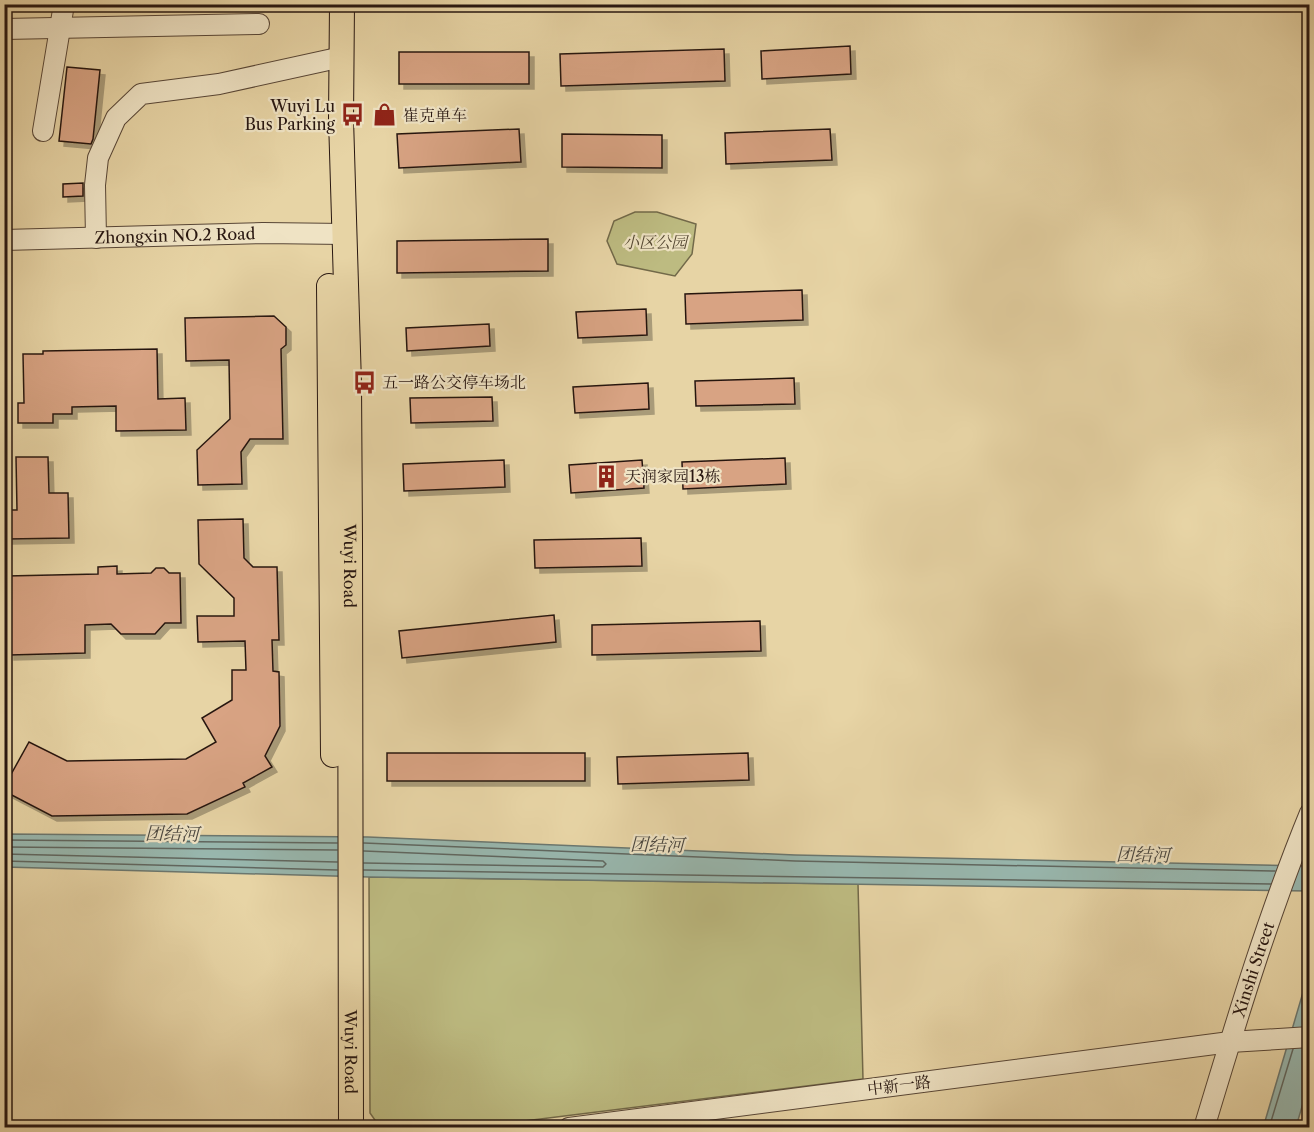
<svg xmlns="http://www.w3.org/2000/svg" width="1314" height="1132" font-family="'Libre Caslon Text','Noto Serif SC',serif">
	<defs>
		<filter id="shadow"><feDropShadow dx="5" dy="5" stdDeviation="0" flood-color="#0004"/></filter>
	</defs>
	<rect width="100%" height="100%" fill="#e7d4a5"/>
	<filter id="stains"><feTurbulence type="fractalNoise" baseFrequency=".00333" numOctaves="4"/><feColorMatrix values="0 0 0 0 .2 0 0 0 0 .09 0 0 0 0 .02 0 0 0 .5 -.17"/></filter>
	<radialGradient id="worn" r=".72"><stop offset=".6" stop-color="#630" stop-opacity="0"/><stop offset="1" stop-color="#630" stop-opacity=".3"/></radialGradient>
	<g fill="#bdbb81" stroke="#726949" stroke-width="1.5">
		<polygon points="635,212 657,212 696,224 692,254 675,276 617,264 607,241 614,221"/>
		<polygon points="369,877 858,884 863,1079 476,1127 384,1127 377,1123 370,1113"/>
	</g>
	<g fill="#98b7ae" stroke="#6b776f" stroke-width="1.5">
		<polygon points="5,834 368,837 795,855 1309,866 1310,891 369,877 5,867"/>
		<polygon points="1309,972 1309,1083 1296,1127 1263,1128"/>
	</g>
	<g fill="none" stroke-linecap="round" stroke-linejoin="round">
		<g stroke="#606760" stroke-width="1.5">
			<polyline points="4,840 337,843"/>
			<polyline points="364,843 795,861 1275,871"/>
			<polyline points="4,847 337,850"/>
			<polyline points="364,851 603,861 606,864 603,867 364,863"/>
			<polyline points="4,854 337,862"/>
			<polyline points="4,861 337,870"/>
			<polyline points="364,870 1271,884"/>
			<polyline points="1269,1128 1293,1049"/>
		</g>
	</g>
	<g fill="#d8a383" stroke="#281711" stroke-width="1.5" filter="url(#shadow)">
		<polygon points="850,46 851,74 762,79 761,51"/>
		<polygon points="724,49 725,81 561,86 560,54"/>
		<rect x="399" y="52" width="130" height="32"/>
		<polygon points="67,67 100,70 93,139 91,144 59,141"/>
		<polygon points="519,129 521,162 399,168 397,134"/>
		<polygon points="830,129 832,160 726,164 725,133"/>
		<polygon points="562,134 662,135 662,168 562,167"/>
		<polygon points="83,183 83,196 63,197 63,184"/>
		<polygon points="548,239 548,271 397,273 397,241"/>
		<polygon points="802,290 803,320 686,324 685,294"/>
		<polygon points="646,309 647,335 578,338 576,312"/>
		<polygon points="274,316 286,327 286,345 281,349 283,439 250,439 241,452 242,484 198,485 197,450 230,419 229,360 186,361 185,318"/>
		<polygon points="489,324 490,346 407,351 406,328"/>
		<polygon points="157,349 158,399 185,398 186,430 116,431 116,406 72,407 72,414 53,414 53,423 18,423 18,403 24,403 23,354 43,354 43,351"/>
		<polygon points="794,378 795,404 696,406 695,381"/>
		<polygon points="648,383 649,409 575,413 573,387"/>
		<polygon points="492,397 493,421 411,423 410,398"/>
		<polygon points="16,457 48,457 49,493 68,493 69,538 7,539 6,510 17,510"/>
		<polygon points="785,458 786,484 683,489 682,462"/>
		<polygon points="504,460 505,487 404,491 403,464"/>
		<polygon points="642,460 644,488 571,493 569,465"/>
		<polygon points="243,519 244,558 253,567 277,567 279,640 272,640 273,671 279,672 280,726 265,756 272,767 243,783 245,787 187,814 52,816 4,791 4,787 29,742 67,761 186,759 216,742 202,718 232,700 232,670 246,670 245,641 198,642 197,616 234,616 234,598 199,564 198,520"/>
		<polygon points="641,538 642,566 535,568 534,540"/>
		<polygon points="117,566 117,574 151,573 156,568 164,568 169,573 180,573 181,623 165,623 155,634 121,634 111,624 85,625 85,653 9,655 7,576 98,574 98,567"/>
		<polygon points="554,615 556,642 402,658 399,631"/>
		<polygon points="760,621 761,651 592,655 592,625"/>
		<rect x="387" y="753" width="198" height="28"/>
		<polygon points="748,753 749,780 618,784 617,757"/>
	</g>
	<g fill="none" stroke-linecap="round" stroke-linejoin="round">
		<defs>
			<g id="minor">
				<polyline points="4,29 259,24"/>
				<polyline points="43,131 64,4"/>
				<polyline points="96,238 95,185 98,158 116,118 141,94 219,84 342,57"/>
				<path id="s1" d="M 4,240 L 263,233 L 345,234"/>
				<polyline points="569,1128 1230,1042 1310,1037"/>
				<path id="s2" d="M 1204,1128 C 1236,1022 1268,915 1310,813"/>
			</g>
			<g id="major">
				<path id="s3" d="M 342,4 L 341,119 L 349,384 L 350,538 L 351,1128"/>
				<polyline points="329,286 333,755"/>
			</g>
		</defs>
		<use href="#minor" stroke="#584636" stroke-width="22"/>
		<use href="#major" stroke="#281711" stroke-width="26"/>
		<use href="#minor" stroke="#efe3c4" stroke-width="20"/>
		<use href="#major" stroke="#e7d4a5" stroke-width="24"/>
	</g>
	<defs>
		<symbol id="bus-bare" viewBox="-9 -9 18 18"><path d="M-5-6H5V4H4V6H2V4H-2V6H-4V4H-5ZM-3.5-4V0h7V-4ZM-3.5 1.2v1.5H-2V1.2ZM2 1.2v1.5H3.5V1.2Z" fill="#8f2418" stroke="#efe3c4" stroke-width="2.5" paint-order="stroke"/></symbol>
		<symbol id="shop-bare" viewBox="-9 -9 18 18"><path d="M-5-2.5h2.3a2.7 3.5 0 0 1 5.4 0H5L5.5 6h-11ZM-1.5-2.5h3a1.5 2.3 0 0 0-3 0Z" fill="#8f2418" stroke="#efe3c4" stroke-width="2.5" paint-order="stroke"/></symbol>
		<symbol id="building-bare" viewBox="-9 -9 18 18"><path d="M-4-6H4V6H1V3H-1V6H-4ZM-2.5-4.3h1.7v1.8h-1.7ZM.8-4.3h1.7v1.8H.8ZM-2.5-1h1.7V.8h-1.7ZM.8-1h1.7V.8H.8Z" fill="#8f2418" stroke="#efe3c4" stroke-width="2.5" paint-order="stroke"/></symbol>
	</defs>
	<g fill-rule="evenodd">
		<use href="#bus-bare" x="336" y="98" width="33" height="33"/>
		<use href="#shop-bare" x="368" y="98" width="33" height="33"/>
		<use href="#bus-bare" x="348" y="366" width="33" height="33"/>
		<use href="#building-bare" x="590" y="460" width="33" height="33"/>
	</g>
	<g text-anchor="middle" stroke-width="4.5" stroke-linejoin="round" paint-order="stroke">
		<g font-size="16" fill="#281711" stroke="#efe3c4" text-anchor="start">
			<text x="335" y="112" text-anchor="end">Wuyi Lu<tspan x="335" dy="18">Bus Parking</tspan></text>
			<text x="403" y="121">崔克单车</text>
			<text x="382" y="388">五一路公交停车场北</text>
			<text x="625" y="482">天润家园13栋</text>
		</g>
		<g font-size="16" fill="#281711" stroke="#efe3c4">
			<text dy="6" stroke="none"><textPath href="#s1" startOffset="171">Zhongxin NO.2 Road</textPath></text>
			<text dy="6" stroke="none"><textPath href="#s3" startOffset="562">Wuyi Road</textPath></text>
			<text dy="6" stroke="none"><textPath href="#s2" startOffset="166">Xinshi Street</textPath></text>
			<text dy="6" stroke="none"><textPath href="#s3" startOffset="1048">Wuyi Road</textPath></text>
			<text transform="translate(899 1085) rotate(-7)" y="6">中新一路</text>
		</g>
		<g font-size="16" font-style="italic" fill="#554833" stroke="#efe3c4">
			<text x="655" y="248">小区公园</text>
		</g>
		<g font-size="18" font-style="italic" fill="#4a4740" stroke="#efe3c4">
			<text transform="translate(172 834) rotate(1)" y="6">团结河</text>
			<text transform="translate(657 845) rotate(1)" y="6">团结河</text>
			<text transform="translate(1143 855) rotate(1)" y="6">团结河</text>
		</g>
	</g>
	<rect width="1314" height="1132" fill="none" stroke="#e7d4a5" stroke-width="24"/>
	<rect x="6" y="6" width="1302" height="1120" fill="none" stroke="#281711" stroke-width="3"/>
	<rect x="12" y="12" width="1290" height="1108" fill="none" stroke="#281711" stroke-width="1.5"/>
	<rect width="100%" height="100%" filter="url(#stains)"/>
	<rect width="100%" height="100%" fill="url(#worn)"/>
</svg>
